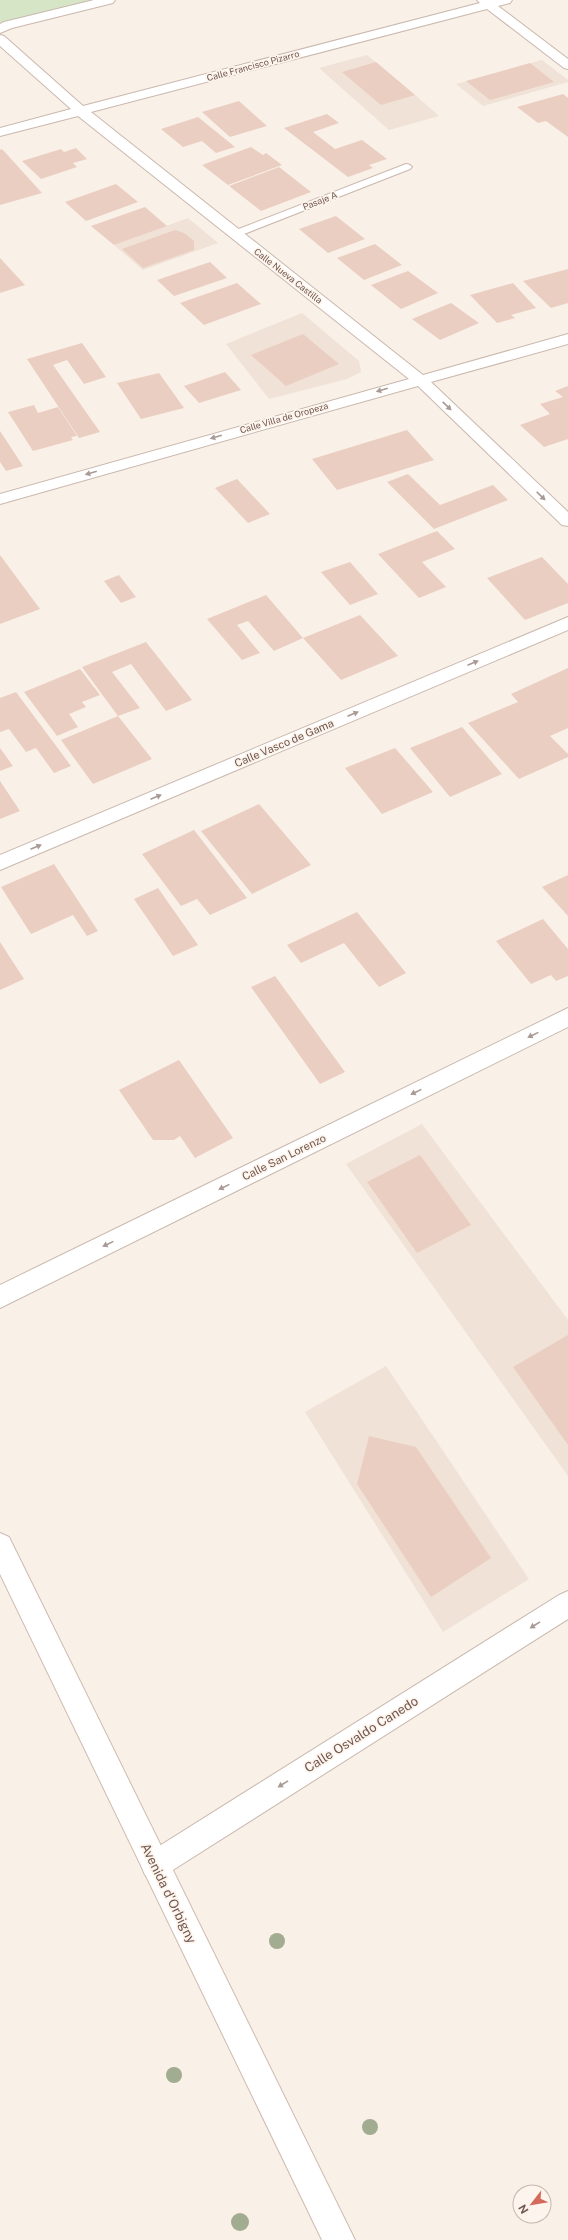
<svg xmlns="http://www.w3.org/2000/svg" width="568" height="2240" font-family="'Public Sans',sans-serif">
	<rect width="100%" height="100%" fill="#f9f0e7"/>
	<g fill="#f0e2d6">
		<polygon points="367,55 415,95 439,116 389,130 319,68"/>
		<polygon points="542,60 568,80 568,82 483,106 456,84"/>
		<polygon points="188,218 218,243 143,270 114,245"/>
		<polygon points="302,313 359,361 361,372 347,379 269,399 226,344"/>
		<polygon points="422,1124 568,1320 568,1476 346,1164"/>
		<polygon points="386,1366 529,1579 443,1632 305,1412"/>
	</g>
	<polygon fill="#d7e5c7" points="0,0 94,0 2,23 0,23"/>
	<g fill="#ebcec2">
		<polygon points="376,62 415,95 381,105 342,72"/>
		<polygon points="530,63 554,82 490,100 466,81"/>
		<polygon points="563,94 568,98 568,137 546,121 538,123 517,107"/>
		<polygon points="239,101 267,126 230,137 202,112"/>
		<polygon points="327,114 339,123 313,132 335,149 362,140 387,159 369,165 373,168 348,177 284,128"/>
		<polygon points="198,117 235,147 216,153 202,141 183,147 161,129"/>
		<polygon points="251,147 263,155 266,153 282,165 228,185 202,165"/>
		<polygon points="76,148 87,159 73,163 77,167 41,179 22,161 61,149 64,152"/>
		<polygon points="2,149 42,193 0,205 0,150"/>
		<polygon points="279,167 311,192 261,211 229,186"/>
		<polygon points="116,184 138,202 86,221 65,202"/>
		<polygon points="145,207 167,226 114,245 91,226"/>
		<polygon points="336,216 365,239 328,253 299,229"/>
		<polygon points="175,230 184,233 194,241 194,250 143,268 122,249"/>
		<polygon points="375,244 402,265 364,280 337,258"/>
		<polygon points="0,258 25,285 0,293"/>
		<polygon points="210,262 227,278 174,296 157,280"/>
		<polygon points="568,269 568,303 551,308 523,281"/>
		<polygon points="408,271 438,293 401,309 371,285"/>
		<polygon points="237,283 261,304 204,325 180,303"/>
		<polygon points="513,283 536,308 511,315 515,318 497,323 470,295"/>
		<polygon points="451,303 479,323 440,340 412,319"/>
		<polygon points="303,334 339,364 286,386 251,355"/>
		<polygon points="82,343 106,377 84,384 67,360 53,365 100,432 79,438 27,359"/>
		<polygon points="225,372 241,390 199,403 184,386"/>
		<polygon points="159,373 184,408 141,419 117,383"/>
		<polygon points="568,386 568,439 544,447 520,425 550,414 540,404 563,397 555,391"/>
		<polygon points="34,405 38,413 58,407 77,436 71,437 73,440 33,451 8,412"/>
		<polygon points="407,430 434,460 337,490 312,459"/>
		<polygon points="0,431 23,466 6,471 0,462"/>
		<polygon points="408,474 440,505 493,485 508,500 434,529 387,482"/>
		<polygon points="237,479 270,514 248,523 215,488"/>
		<polygon points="437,531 455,549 422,562 446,587 419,598 378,554"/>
		<polygon points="0,555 40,609 0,624"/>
		<polygon points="542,557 568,584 568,603 525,620 487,578"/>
		<polygon points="350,562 378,594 350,605 321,572"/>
		<polygon points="119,575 136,597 121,603 104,581"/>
		<polygon points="266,595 303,638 274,651 248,621 237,625 260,653 242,660 207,619"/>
		<polygon points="360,615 398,656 341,680 303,638"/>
		<polygon points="146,642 192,700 166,711 131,664 112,672 140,708 118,716 82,667"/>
		<polygon points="568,668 568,728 550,736 568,754 568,757 519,779 468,723 518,702 511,694"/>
		<polygon points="80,669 100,695 82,702 86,707 69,714 78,727 57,736 24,692"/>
		<polygon points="16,692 71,766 54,773 36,748 26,752 9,729 0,732 0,698"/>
		<polygon points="118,716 152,759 93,784 61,740"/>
		<polygon points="462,727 502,774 450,797 410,748"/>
		<polygon points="0,748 13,766 0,771"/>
		<polygon points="395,748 433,792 382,814 345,768"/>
		<polygon points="0,781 20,811 0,819"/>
		<polygon points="259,804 311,865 252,894 201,831"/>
		<polygon points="194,830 247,898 210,915 197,899 181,906 142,854"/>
		<polygon points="54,864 98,931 87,936 73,915 31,934 1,887"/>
		<polygon points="568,875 568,916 542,887"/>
		<polygon points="158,888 198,945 173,956 134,899"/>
		<polygon points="357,912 406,973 379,987 344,943 301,963 287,945"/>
		<polygon points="543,919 568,949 568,976 556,981 551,975 531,984 496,941"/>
		<polygon points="0,942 24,979 0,990"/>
		<polygon points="275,976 345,1072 320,1084 251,987"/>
		<polygon points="179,1060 233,1138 195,1158 180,1136 174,1140 153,1140 119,1090"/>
		<polygon points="420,1155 471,1225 417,1253 367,1182"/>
		<polygon points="568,1335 568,1445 513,1367"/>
		<polygon points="369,1436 416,1447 491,1558 431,1597 357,1484"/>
	</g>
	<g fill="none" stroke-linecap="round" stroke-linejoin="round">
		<defs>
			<polygon id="service" points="406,164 410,165 412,167 410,169 239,236 235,237 229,234 231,232"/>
			<g id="minor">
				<polygon points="94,0 115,0 113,3 12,28 0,33 0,24 4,22"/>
				<polygon points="477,0 512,0 510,3 498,6 568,59 568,69 564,68 487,9 91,112 423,375 568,334 568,344 431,382 568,512 568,526 562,525 418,386 0,504 0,494 409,379 78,116 0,136 0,128 71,109 0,46 0,35 4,36 83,106 480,3"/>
				<polygon points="568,617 568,630 0,870 0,855"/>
				<polygon points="568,1008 568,1027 0,1308 0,1285"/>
				<polygon points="568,1591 568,1619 165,1875 155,1879 145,1875 141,1865 145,1855 559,1595"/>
			</g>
			<polygon id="secondary" points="0,1533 9,1537 355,2240 322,2240 0,1574"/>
		</defs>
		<use href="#service" stroke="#cab8ae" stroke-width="2"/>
		<use href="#minor" stroke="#cab8ae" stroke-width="2"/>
		<use href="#secondary" stroke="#cebaaf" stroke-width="2"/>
		<use href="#service" fill="#fff" fill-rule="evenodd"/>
		<use href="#minor" fill="#fff" fill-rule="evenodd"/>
		<use href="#secondary" fill="#fff" fill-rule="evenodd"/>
	</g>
	<g fill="#a2ac90">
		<circle cx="277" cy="1941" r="8"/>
		<circle cx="174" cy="2075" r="8"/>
		<circle cx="370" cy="2127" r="8"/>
		<circle cx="240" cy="2222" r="9"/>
	</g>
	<defs><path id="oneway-solid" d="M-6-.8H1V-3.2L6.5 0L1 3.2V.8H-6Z"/></defs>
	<g fill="#a99a95">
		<use href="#oneway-solid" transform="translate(382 390) rotate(164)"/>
		<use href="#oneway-solid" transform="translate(447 406) rotate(44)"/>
		<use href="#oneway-solid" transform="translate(216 437) rotate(164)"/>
		<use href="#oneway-solid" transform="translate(91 473) rotate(164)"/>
		<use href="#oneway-solid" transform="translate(541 496) rotate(44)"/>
		<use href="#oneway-solid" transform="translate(473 663) rotate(-23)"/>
		<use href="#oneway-solid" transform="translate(353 714) rotate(-23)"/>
		<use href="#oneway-solid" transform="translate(156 797) rotate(-23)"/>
		<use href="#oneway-solid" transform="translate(36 847) rotate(-23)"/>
		<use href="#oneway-solid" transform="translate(533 1035) rotate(154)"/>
		<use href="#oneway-solid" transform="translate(416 1092) rotate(154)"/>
		<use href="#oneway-solid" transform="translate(224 1187) rotate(154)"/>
		<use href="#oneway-solid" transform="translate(108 1244) rotate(154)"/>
		<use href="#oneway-solid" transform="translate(535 1625) rotate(148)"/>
		<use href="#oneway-solid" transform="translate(283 1784) rotate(148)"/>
	</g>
	<g text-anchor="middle" stroke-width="3.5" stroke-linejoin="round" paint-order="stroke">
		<g font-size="9" fill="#70574f" stroke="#fdf5ed">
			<text transform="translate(253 66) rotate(-15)" y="3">Calle Francisco Pizarro</text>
			<text transform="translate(320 201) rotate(-21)" y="3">Pasaje A</text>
			<text transform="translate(288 276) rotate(38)" y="3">Calle Nueva Castilla</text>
			<text transform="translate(284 418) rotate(-16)" y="3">Calle Villa de Oropeza</text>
		</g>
		<g font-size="11" fill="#70574f" stroke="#fdf5ed">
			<text transform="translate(284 743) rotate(-23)" y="4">Calle Vasco de Gama</text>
			<text transform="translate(284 1157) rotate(-26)" y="4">Calle San Lorenzo</text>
		</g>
		<g font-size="13" fill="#70574f" stroke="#fdf5ed">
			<text transform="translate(361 1734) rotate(-32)" y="5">Calle Osvaldo Canedo</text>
			<text transform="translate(169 1893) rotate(64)" y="5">Avenida d'Orbigny</text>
		</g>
	</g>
	<g transform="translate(532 2204) rotate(239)"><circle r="19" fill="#fdf5ed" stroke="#c5b6ae"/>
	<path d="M0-3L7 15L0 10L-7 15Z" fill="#d46a5c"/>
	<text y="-6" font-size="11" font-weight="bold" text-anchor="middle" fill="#70574f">N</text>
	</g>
</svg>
